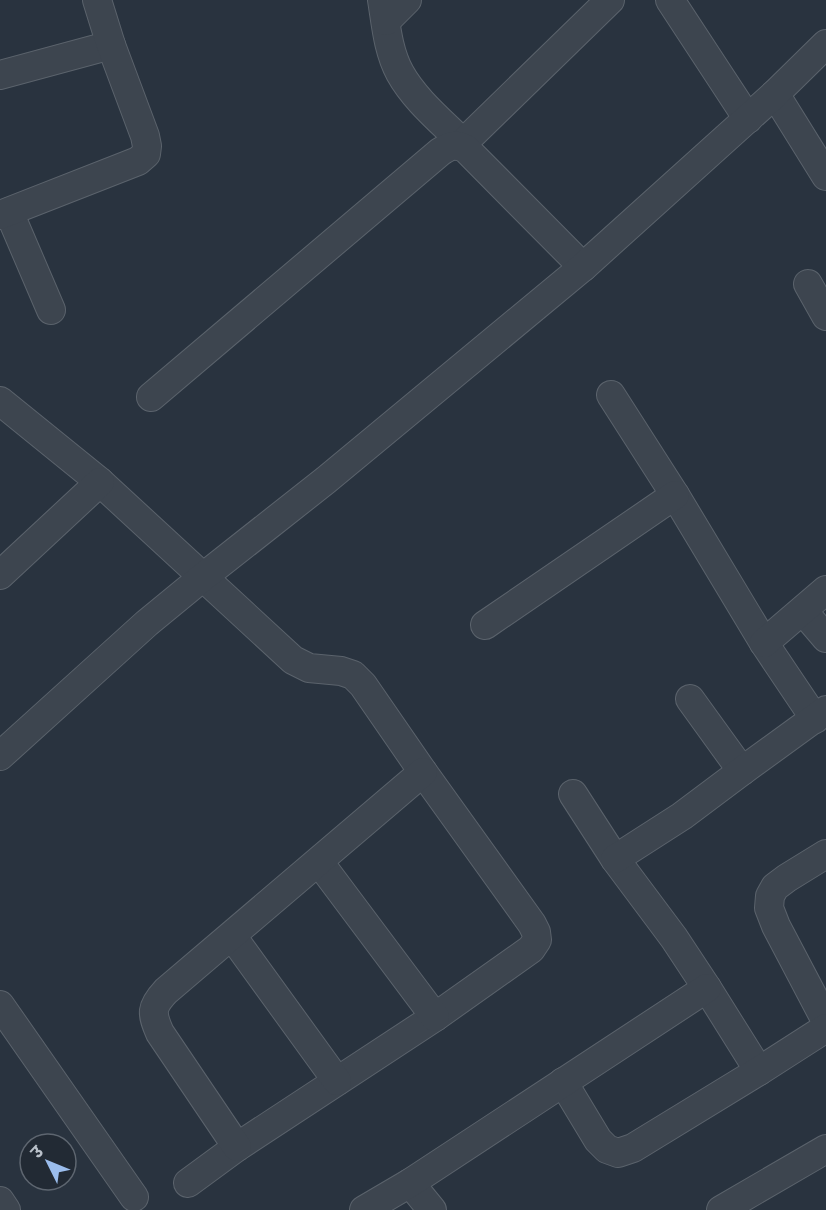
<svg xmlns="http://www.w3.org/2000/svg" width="826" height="1210" font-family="Poppins,'Noto Sans Devanagari',sans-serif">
	<rect width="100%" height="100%" fill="#29333f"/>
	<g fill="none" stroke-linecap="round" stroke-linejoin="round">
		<defs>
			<g id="minor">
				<path d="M 382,0 C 386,25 388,51 400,73 C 415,100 441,121 463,143"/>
				<polyline points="670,0 748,119"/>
				<polyline points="386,21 407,0"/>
				<polyline points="0,75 111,45"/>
				<polyline points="775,94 826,176"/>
				<polyline points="460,146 610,0"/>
				<polyline points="9,212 51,310"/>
				<polyline points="0,215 138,161 146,154 147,146 145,136 111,45 97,0"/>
				<polyline points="808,284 826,316"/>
				<polyline points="611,395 675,495 764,643 815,719"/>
				<path d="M 151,397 L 440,152 C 449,146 455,143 466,149 L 583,267"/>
				<polyline points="0,401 100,482 293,660 309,668 341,671 353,675 363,685 423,772 532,924 536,932 537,940 531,949 435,1017 237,1147 188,1183"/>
				<polyline points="0,575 100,482"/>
				<polyline points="803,611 826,638"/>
				<polyline points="485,625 675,495"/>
				<polyline points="764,643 826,590"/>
				<polyline points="690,699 742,771"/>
				<polyline points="0,756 147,623 203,577 326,480 583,267 775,94 826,44"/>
				<polyline points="573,794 615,859 674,938 707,988 759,1071"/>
				<polyline points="826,854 787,878 775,887 770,896 769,908 776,926 826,1021"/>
				<polyline points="615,859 682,816 742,771 826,710"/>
				<polyline points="319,862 435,1017"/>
				<polyline points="232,936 337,1081"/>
				<polyline points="0,1005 134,1197"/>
				<polyline points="563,1082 598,1140 607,1149 618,1153 633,1148 759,1071 826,1028"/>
				<path d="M 237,1147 L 160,1033 C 151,1013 151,1007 166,991 L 423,772"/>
				<polyline points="410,1183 432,1210"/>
				<polyline points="0,1201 6,1210"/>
				<polyline points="364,1210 410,1183 707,988"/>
				<polyline points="721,1210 826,1149"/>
			</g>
		</defs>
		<use href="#minor" stroke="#5b636c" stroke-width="30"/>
		<use href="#minor" stroke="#3d454f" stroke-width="28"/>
	</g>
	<g transform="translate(48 1162) rotate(313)"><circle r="28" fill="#222a34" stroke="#5e6670" stroke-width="1.5"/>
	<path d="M0-4.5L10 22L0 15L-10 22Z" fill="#9bbded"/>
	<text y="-9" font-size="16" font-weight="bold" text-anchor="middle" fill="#b9c0c9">उ</text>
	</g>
</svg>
